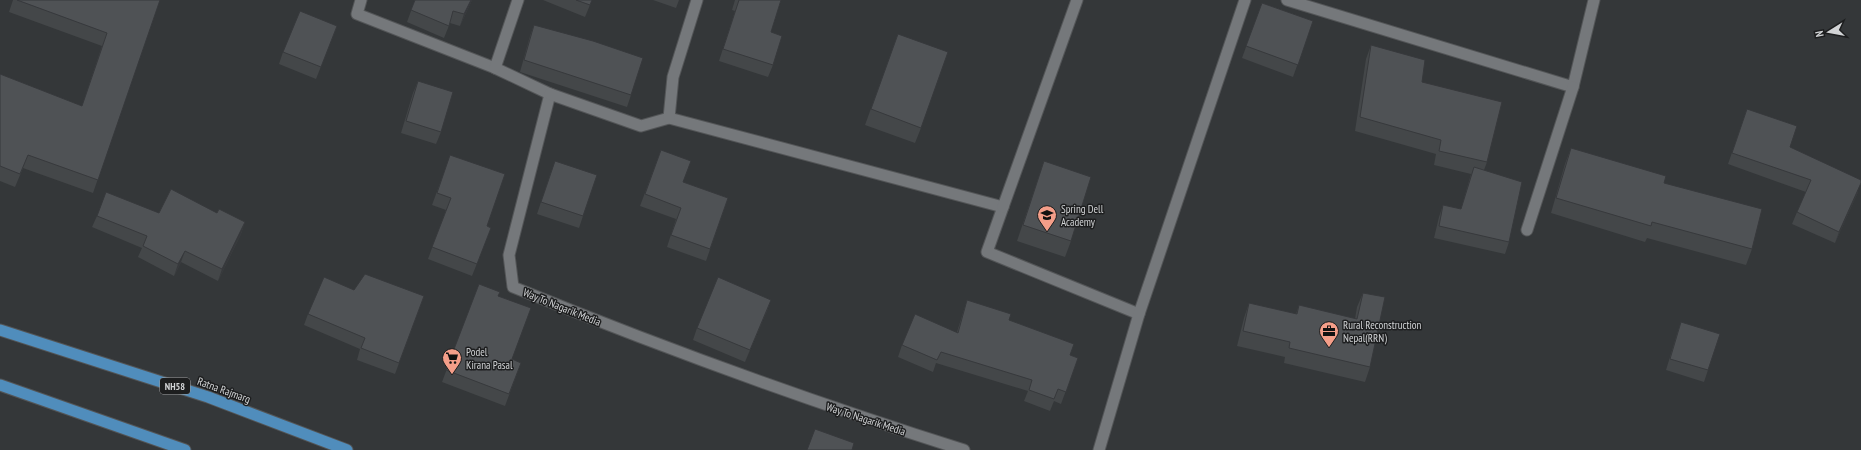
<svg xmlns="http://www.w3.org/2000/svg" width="1861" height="450" font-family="'PT Sans Narrow',sans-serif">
	<rect width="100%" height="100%" fill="#343739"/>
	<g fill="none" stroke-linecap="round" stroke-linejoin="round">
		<defs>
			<g id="minor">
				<path d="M 361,0 L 357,14 L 495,68 L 550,94 L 509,255 L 513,287 C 661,347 811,402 964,450"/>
				<polyline points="1287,0 1573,87 1594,0"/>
				<polyline points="495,68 518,0"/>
				<polyline points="550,94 641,126 669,118 1003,207 987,252 1139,314"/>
				<polyline points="669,118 673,77 697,0"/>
				<polyline points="1003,207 1077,0"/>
				<polyline points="1527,230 1573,87"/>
				<polyline points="1099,450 1139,314 1245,0"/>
			</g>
			<g id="trunk">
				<polyline points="0,330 208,397 347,450"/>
				<polyline points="0,385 185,450"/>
			</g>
		</defs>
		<use href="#minor" stroke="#535557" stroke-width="13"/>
		<use href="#trunk" stroke="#535557" stroke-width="13"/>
		<use href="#minor" stroke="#75787b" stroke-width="11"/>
		<use href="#trunk" stroke="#508dbc" stroke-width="11"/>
	</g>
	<g fill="#444749">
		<polygon points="13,0 160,0 93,193 23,168 15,187 0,181 0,74 82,106 102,46 9,12"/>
		<polygon points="415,0 472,0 460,26 450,23 444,38 407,22"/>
		<polygon points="543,0 592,0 585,17"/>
		<polygon points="653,0 679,0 676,8"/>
		<polygon points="735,0 781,0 771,32 773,65 768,77 719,61 735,11 732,10"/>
		<polygon points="1262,3 1313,21 1293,77 1242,58"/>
		<polygon points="534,25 631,95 627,107 520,72 530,36"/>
		<polygon points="337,26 316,79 279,64 283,52"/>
		<polygon points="898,34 921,128 915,143 865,125"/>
		<polygon points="1371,45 1422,82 1487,162 1484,170 1509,242 1505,254 1434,238 1439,217 1443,205 1461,209 1471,174 1434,165 1436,154 1355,131 1366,59"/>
		<polygon points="418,81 441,132 436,144 401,133 413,93"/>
		<polygon points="1747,109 1790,147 1858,192 1835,243 1792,224 1797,212 1806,192 1728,164"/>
		<polygon points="1571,148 1664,183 1752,249 1746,265 1647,238 1645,242 1551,213 1565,164"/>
		<polygon points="661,150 683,182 728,198 706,261 667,247 676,219 640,206"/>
		<polygon points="1044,161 1071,241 1065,257 1017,241"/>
		<polygon points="446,167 487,226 491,228 472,276 428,259 446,210 432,205"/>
		<polygon points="551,172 583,216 579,228 537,214"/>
		<polygon points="159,213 217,213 245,222 241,234 218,281 181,262 174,276 138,257 142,248 92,227 97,216"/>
		<polygon points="479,284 498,296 512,359 521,363 505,406 442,382"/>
		<polygon points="354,290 424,296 395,374 357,360 360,349 304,325 308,314"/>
		<polygon points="1363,293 1370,367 1365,382 1284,363 1285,357 1237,346 1244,318 1249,303 1296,314 1299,305 1355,319 1357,307"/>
		<polygon points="771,300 767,311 745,362 693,340 697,328"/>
		<polygon points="967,300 1009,320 1070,355 1078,358 1061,404 1054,401 1050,411 1024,401 1028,391 936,363 933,372 898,357 902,345 957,332"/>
		<polygon points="1681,322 1708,370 1704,382 1666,370 1677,334"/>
	</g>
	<g fill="#37393c">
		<polygon points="471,0 472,0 460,26 464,14"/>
		<polygon points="1861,184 1858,192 1835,243 1839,232"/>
		<polygon points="245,222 241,234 218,281 222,269"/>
		<polygon points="185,251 181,262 174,276 178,264"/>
		<polygon points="771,300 767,311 745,362 750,350"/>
	</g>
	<g fill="#4f5255" stroke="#37393c">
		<polygon points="17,0 160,0 98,180 28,155 20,174 0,166 0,74 82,106 107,33"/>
		<polygon points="415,0 471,0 464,14 453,11 449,26 411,10"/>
		<polygon points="576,0 592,0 590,5"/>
		<polygon points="739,0 781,0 771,32 782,36 773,65 723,49"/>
		<polygon points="1262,3 1313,21 1298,65 1246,46"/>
		<polygon points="300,11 337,26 321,67 283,52"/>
		<polygon points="534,25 593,41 643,58 631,95 524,60"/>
		<polygon points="898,34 948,52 921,128 871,109"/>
		<polygon points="1371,45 1425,60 1422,82 1502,102 1487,162 1439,151 1441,140 1360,117"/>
		<polygon points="418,81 453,92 441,132 406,121"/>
		<polygon points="1747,109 1797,126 1790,147 1861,180 1861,183 1839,232 1797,212 1811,180 1732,153"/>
		<polygon points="1571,148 1666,176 1664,183 1762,209 1752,249 1652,222 1651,226 1556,198"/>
		<polygon points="661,150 691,161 683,182 728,198 710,249 671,235 681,208 645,194"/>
		<polygon points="450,155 505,174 487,226 491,228 477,264 432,247 451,198 437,193"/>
		<polygon points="555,161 597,175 583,216 541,202"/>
		<polygon points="1044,161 1091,177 1071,241 1023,225"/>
		<polygon points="1474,167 1522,182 1509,242 1439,226 1443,205 1461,209"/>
		<polygon points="171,189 217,213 219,209 245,222 222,269 185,251 178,264 143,246 147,236 97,216 106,192 159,213"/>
		<polygon points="365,274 424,296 399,363 361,348 365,338 308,314 324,277 354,290"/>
		<polygon points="718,277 771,300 750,350 697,328"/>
		<polygon points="479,284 500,292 498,296 531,308 512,359 521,363 509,394 446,370"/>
		<polygon points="1363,293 1385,297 1370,367 1289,348 1290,342 1243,331 1249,303 1297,314 1299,305 1357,319"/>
		<polygon points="967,300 1011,314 1009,320 1074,344 1070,355 1078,358 1066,392 1058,389 1054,399 1029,390 1032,380 941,352 937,360 902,345 915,314 958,333"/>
		<polygon points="1681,322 1720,334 1708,370 1670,359"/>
		<polygon points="815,429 854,443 852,450 807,450"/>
	</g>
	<defs>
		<symbol id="school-pin" viewBox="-11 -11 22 30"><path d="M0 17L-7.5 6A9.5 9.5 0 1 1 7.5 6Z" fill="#f49e89" stroke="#1d1e1f"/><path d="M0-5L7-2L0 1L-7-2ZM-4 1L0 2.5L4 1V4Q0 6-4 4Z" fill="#111"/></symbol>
		<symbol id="office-pin" viewBox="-11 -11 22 30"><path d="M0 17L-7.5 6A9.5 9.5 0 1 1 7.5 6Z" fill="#f49e89" stroke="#1d1e1f"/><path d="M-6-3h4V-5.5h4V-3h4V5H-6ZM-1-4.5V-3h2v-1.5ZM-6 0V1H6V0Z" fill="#111"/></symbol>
		<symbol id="supermarket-pin" viewBox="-11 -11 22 30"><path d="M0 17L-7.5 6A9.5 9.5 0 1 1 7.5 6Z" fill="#f49e89" stroke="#1d1e1f"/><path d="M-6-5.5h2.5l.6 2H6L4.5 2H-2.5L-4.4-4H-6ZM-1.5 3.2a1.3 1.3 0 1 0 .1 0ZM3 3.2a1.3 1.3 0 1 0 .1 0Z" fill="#111"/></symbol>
	</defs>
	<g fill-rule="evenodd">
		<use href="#school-pin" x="1036" y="204" width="22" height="30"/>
		<use href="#office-pin" x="1318" y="320" width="22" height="30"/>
		<use href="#supermarket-pin" x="441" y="347" width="22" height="30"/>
	</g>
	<g text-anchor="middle" stroke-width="3" stroke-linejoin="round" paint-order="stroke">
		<rect fill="#1d1e1f" stroke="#9c9d9f" stroke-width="1" x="160" y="378" width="30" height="16" rx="3"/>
		<g font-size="10" font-weight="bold" fill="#d2d4d6">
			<text x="175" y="390">NH58</text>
		</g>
		<g font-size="11" fill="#d2d4d6" stroke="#1d1e1f" text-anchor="start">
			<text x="1061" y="213">Spring Dell<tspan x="1061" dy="13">Academy</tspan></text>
			<text x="1343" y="329">Rural Reconstruction<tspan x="1343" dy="13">Nepal(RRN)</tspan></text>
			<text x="466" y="356">Podel<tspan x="466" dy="13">Kirana Pasal</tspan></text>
		</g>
		<g font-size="11" fill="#d2d4d6" stroke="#1d1e1f">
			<text transform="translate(562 307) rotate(22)" y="4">Way To Nagarik Media</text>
			<text transform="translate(224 390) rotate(20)" y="4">Ratna Rajmarg</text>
			<text transform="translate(866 419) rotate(18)" y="4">Way To Nagarik Media</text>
		</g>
	</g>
	<g transform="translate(1829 32) rotate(259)" stroke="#1d1e1f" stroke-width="3" paint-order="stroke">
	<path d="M0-3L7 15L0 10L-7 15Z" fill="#d2d4d6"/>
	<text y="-6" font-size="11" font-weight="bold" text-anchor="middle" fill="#d2d4d6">N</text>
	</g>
</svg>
